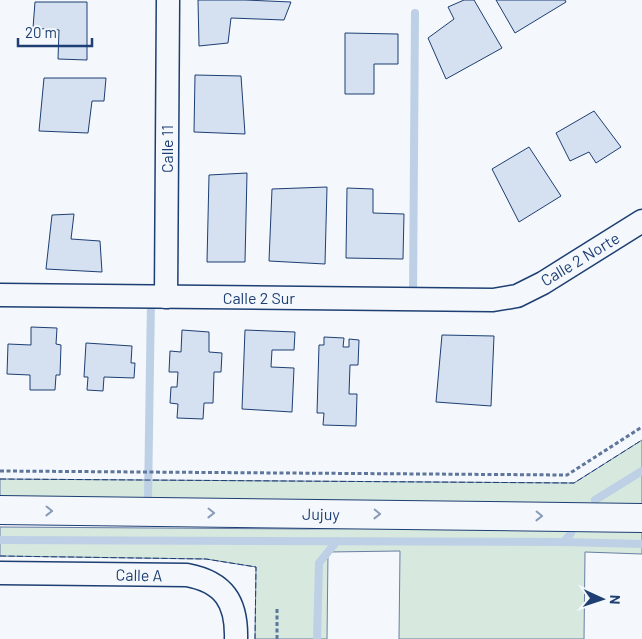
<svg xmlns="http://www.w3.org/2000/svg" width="642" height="639" font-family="Barlow,sans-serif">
	<rect width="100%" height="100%" fill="#f4f7fb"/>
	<g fill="#d7e8df" stroke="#687fa3">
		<polygon points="642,440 642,509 0,500 0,479 574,483"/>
		<polygon points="608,526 642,527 642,554 585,552 584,639 399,639 400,551 328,552 327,639 255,639 256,567 206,559 0,556 0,527 305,529"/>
	</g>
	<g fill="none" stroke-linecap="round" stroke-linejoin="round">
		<g stroke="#bed0e5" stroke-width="8">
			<polyline points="413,298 415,13"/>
			<polyline points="148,498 151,299"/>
			<polyline points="595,500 642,471"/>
			<polyline points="0,540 564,542 642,544"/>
			<polyline points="564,542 571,533"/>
			<polyline points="317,639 319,563 337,541"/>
		</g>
	</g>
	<g fill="#d5e0f0" stroke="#1d3f73">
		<polygon points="198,0 245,0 291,2 284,20 231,18 228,43 199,46"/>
		<polygon points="464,0 474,0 502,48 446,79 428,38 454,19 448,7"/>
		<polygon points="496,0 565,0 566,2 515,33"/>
		<polygon points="35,2 87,2 87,60 58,59 59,30 33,28"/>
		<polygon points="345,33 398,34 398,64 374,64 374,94 345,94"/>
		<polygon points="195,75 241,76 245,134 194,132"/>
		<polygon points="44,78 106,78 104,101 92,101 88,133 39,131"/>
		<polygon points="594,111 621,147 596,163 589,152 570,161 556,133"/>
		<polygon points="529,147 561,196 519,222 492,169"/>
		<polygon points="247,173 245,262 207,262 209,175"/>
		<polygon points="327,187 325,264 269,261 272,189"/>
		<polygon points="347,188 373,189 373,213 404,214 403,259 346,258"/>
		<polygon points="74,214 71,239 100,241 102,272 46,269 52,215"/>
		<polygon points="31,327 57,328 56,344 61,345 60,375 56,375 55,390 30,390 30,375 7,374 8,344 31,345"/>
		<polygon points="182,330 209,332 209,352 222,353 221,372 214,372 213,403 204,403 203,419 177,418 178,404 170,403 171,387 177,387 178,372 169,372 170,351 181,352"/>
		<polygon points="245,330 295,332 294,350 272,350 271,367 294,368 292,412 242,409"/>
		<polygon points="442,335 494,336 491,406 436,402"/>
		<polygon points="324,337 344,338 343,347 349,347 349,339 359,340 358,365 350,365 349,394 357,394 356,426 323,425 324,413 317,413 319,345 324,345"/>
		<polygon points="86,343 132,346 131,363 135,363 134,378 104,377 103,391 87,390 88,377 84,377"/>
	</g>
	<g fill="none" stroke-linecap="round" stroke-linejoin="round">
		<defs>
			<g id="street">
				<polyline points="0,295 493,300 517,296 543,283 642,221"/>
				<polyline points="166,297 168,0"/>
				<path d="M 0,573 L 187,575 C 224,582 237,602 236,639"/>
			</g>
			<polyline id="secondary" points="0,510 642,518"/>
		</defs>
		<use href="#street" stroke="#1d3f73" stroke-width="25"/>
		<use href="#secondary" stroke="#1d3f73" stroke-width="30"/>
		<g stroke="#5e769c" stroke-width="3" stroke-dasharray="4 2.5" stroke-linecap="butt">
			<polyline points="0,471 567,475 642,427"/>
			<polyline points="277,639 277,609"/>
		</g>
		<use href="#street" stroke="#f4f7fb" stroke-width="22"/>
		<use href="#secondary" stroke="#f4f7fb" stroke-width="28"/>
		<g stroke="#1d3f73" stroke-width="1" stroke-dasharray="6 2.5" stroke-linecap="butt">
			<polyline points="0,479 574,483 642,440"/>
			<polyline points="0,556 206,559 256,567 255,639"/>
		</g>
	</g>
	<defs><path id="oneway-chevron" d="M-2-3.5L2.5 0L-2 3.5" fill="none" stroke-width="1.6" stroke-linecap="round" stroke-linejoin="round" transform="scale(1.25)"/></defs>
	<g stroke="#889bb7">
		<use href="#oneway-chevron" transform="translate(49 511) rotate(1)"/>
		<use href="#oneway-chevron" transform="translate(211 513) rotate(1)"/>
		<use href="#oneway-chevron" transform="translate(377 514) rotate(1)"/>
		<use href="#oneway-chevron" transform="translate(539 516) rotate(1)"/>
	</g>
	<g text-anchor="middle" stroke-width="4" stroke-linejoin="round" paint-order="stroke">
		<g font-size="16" fill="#1d3f73" stroke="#f4f7fb">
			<text transform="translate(167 149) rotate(-90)" y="6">Calle 11</text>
			<text transform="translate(580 259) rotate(-31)" y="6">Calle 2 Norte</text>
			<text x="259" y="304">Calle 2 Sur</text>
			<text transform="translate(321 514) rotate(1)" y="6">Jujuy</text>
			<text transform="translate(139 575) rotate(1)" y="6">Calle A</text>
		</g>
	</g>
	<g transform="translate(602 599) rotate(93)" stroke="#f4f7fb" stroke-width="4" paint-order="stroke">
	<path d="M0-4L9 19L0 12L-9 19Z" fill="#1d3f73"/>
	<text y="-8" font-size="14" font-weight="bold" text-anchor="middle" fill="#1d3f73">N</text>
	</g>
	<path d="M18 38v8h74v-8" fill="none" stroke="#1d3f73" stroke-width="2.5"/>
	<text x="25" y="38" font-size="15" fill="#1d3f73" stroke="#f4f7fb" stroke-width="4" paint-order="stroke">20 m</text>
</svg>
